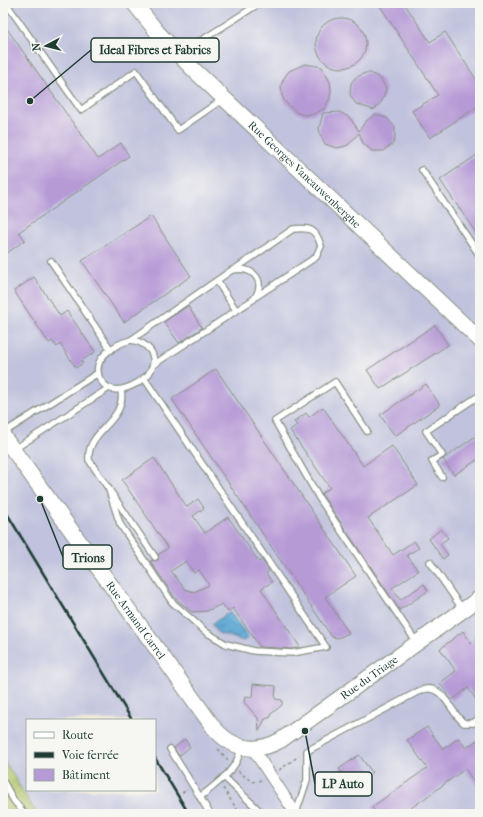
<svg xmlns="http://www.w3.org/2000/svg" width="483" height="817" font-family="'IM FELL French Canon',serif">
	<defs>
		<pattern id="grass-dots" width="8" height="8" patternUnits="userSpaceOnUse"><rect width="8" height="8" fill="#b0c366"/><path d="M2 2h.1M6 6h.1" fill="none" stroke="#8fa055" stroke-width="1.8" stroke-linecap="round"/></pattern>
		<pattern id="water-waves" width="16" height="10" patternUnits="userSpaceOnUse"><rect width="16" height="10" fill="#5aa6d2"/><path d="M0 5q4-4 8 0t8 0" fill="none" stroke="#4a88ab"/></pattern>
	</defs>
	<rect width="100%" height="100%" fill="#f6f6f2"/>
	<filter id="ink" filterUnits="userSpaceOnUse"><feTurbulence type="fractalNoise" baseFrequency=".025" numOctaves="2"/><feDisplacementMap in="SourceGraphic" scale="8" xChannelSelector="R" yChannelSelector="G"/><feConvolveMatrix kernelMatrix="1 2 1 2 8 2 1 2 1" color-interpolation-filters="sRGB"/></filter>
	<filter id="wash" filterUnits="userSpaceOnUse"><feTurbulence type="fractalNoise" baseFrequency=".012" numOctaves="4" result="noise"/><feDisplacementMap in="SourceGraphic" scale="16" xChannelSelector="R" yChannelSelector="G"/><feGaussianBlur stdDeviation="0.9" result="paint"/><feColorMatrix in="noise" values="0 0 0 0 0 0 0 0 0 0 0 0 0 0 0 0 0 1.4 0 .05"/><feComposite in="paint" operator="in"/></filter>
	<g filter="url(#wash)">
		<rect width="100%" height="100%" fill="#efe8d2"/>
		<path fill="#c1c2dd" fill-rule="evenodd" d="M 3,3 L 480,3 L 480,814 L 37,814 L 3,759 ZM 27,720 L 155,720 L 155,790 L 27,790 Z"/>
		<polygon fill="url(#grass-dots)" stroke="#68804d" points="3,759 37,814 3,814"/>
		<polygon fill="url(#water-waves)" stroke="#3c7283" points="230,612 248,637 244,641 218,633 212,624"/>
		<g id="blocks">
			<g fill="#b69ad6" fill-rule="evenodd">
				<polygon points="378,3 404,3 430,42 445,32 480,85 480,105 430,138 412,111 438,95"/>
				<circle cx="341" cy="43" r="25"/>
				<polygon points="3,23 98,159 121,143 129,156 19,232 25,240 3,256"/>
				<polygon points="305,64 322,67 330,82 331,90 330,98 324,109 313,114 305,115 297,113 285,102 282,95 281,86 284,78 289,71"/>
				<polygon points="365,73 371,73 381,79 386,89 382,101 374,110 356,104 350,95 351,83 355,78"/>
				<polygon points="340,112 350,118 359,131 365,122 375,114 387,118 395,127 395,139 393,144 383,151 372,151 363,143 359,133 348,145 342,147 336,148 325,144 320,134 319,128 323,113"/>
				<polygon points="480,153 480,239 440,180"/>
				<polygon points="151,216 191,276 124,322 82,261"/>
				<polygon points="34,277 60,316 67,311 95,352 81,361 83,363 76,368 60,344 57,347 52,341 49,343 14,291"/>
				<polygon points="188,306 202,328 179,343 164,322"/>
				<polygon points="435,325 448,345 380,389 367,370"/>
				<polygon points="216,369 356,576 325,597 349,633 338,638 332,637 172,399"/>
				<polygon points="426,384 440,405 395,436 380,415"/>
				<polygon points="323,407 363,466 392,446 418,485 368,518 393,555 414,541 419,548 407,555 418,571 392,588 400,600 424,584 428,591 401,609 399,609 323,496 321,494 330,488 290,430 297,425 294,422 306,413 309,417"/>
				<polygon points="476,436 480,442 480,458 454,475 443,459"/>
				<path d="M 154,458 L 187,507 L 198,499 L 204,508 L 193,516 L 205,533 L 228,517 L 259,562 L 262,560 L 269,571 L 266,573 L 272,582 L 261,589 L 300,647 L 292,649 L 260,647 L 233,608 L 228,612 L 222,604 L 207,611 L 192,612 L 176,599 L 150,561 L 158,560 L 158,555 L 168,548 L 122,480 ZM 186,561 L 194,573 L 199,570 L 209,585 L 194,592 L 185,589 L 171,571 Z"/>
				<polygon points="441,529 448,538 440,544 448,555 443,559 429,539"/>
				<polygon points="463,631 471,643 480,637 480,705 468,688 452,700 440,683 456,671 440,649"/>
				<polygon points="253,684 276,686 275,699 282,700 282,705 271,714 271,717 265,719 259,731 258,718 244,702 245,696 252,697"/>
				<polygon points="427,727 443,749 459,738 466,748 480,738 480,790 465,769 403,814 376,814 372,807 427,768 407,740"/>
				<polygon points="185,739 190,747 179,756 174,748"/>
				<polygon points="359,755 372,772 352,787 339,769"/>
			</g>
		</g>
	</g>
	<g filter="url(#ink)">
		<use href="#blocks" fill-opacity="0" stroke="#879283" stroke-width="1"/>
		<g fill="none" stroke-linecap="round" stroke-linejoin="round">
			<defs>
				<g id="lane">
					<polyline points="6,3 81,110 136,71 178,130 223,99"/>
					<polyline points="180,54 260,3"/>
					<polyline points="422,170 480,256"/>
					<polyline points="51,261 111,350"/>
					<path d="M 235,269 L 293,229 C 310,227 316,229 321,246 L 316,257 L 257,296"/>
					<polyline points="217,281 236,310"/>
					<path d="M 131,340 L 232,270 C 253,266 267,280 254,299 L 153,365"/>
					<path d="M 131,340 C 146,342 159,354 151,370 C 146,381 121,394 109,388 C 104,386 101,381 99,377 C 92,357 116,344 131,340 Z"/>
					<path d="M 121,390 C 127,422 86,430 89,460 L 155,557"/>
					<polyline points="367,431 335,382 275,421 319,498 417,643"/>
					<polyline points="3,433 98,373"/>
					<polyline points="13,450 109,388"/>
					<polyline points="442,477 432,461 442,455 426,431 480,395"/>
					<polyline points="108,487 120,524 172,602 206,632 226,644 254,651 292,653 326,647 144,378"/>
					<polyline points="430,562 463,610"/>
					<polyline points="170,749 200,797"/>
					<polyline points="224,777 263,814"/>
					<polyline points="3,781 14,801 25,814"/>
					<path d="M 296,813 L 307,780 L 307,751 L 419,691 C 443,680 449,712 464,723 L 473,723 L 480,718"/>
					<path d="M 210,814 L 200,797 C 217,783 237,771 241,748"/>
				</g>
				<polyline id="street" points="253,749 296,814"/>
				<g id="secondary">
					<path id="s1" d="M 134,3 L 158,33 L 194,70 L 480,340"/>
					<path id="s2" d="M 3,436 L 214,728 C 233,750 256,754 281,740 L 480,598"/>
				</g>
			</defs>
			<use href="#lane" stroke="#879283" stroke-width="8"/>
			<use href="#street" stroke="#879283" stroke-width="13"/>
			<use href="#secondary" stroke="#879283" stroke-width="17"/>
			<g stroke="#879283" stroke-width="1.5" stroke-dasharray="3 3" stroke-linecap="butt">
				<polyline points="218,749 229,761"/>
				<polyline points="279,770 299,756"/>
				<polyline points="238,771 252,782 262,780"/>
				<polyline points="223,788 240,814"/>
				<polyline points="182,793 187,789"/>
			</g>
			<use href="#lane" stroke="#fff" stroke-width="5.5"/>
			<use href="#street" stroke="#fff" stroke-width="11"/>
			<use href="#secondary" stroke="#fff" stroke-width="15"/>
			<g stroke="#1f3d34" stroke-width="2.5">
				<polyline points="3,507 132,720"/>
				<polyline points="155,758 189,814"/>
			</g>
		</g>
	</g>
	<g text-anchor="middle" stroke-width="3.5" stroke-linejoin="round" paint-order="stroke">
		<g font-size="11" fill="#1f3d34" stroke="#f6f6f2">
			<text dy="4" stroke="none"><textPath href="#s1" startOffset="242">Rue Georges Vancauwenberghe</textPath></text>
			<text dy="4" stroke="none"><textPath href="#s2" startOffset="227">Rue Armand Carrel</textPath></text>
			<text dy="4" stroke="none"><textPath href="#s2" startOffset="543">Rue du Triage</textPath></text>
		</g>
	</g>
	<path fill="none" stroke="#1f3d34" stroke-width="1.5" d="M30 101L91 50M40 499L63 557M305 731L315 784"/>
	<g fill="#1f3d34" stroke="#f6f6f2" stroke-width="1.5">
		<circle cx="30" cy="101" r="4"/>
		<circle cx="40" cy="499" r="4"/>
		<circle cx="305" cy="731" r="4"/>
	</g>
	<g fill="#f6f6f2" stroke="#1f3d34" stroke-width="1.5">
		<rect x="91" y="38" width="128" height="24" rx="4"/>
		<rect x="63" y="545" width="49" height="24" rx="4"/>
		<rect x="315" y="772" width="57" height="24" rx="4"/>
	</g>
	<g font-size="12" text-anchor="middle" font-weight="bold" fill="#1f3d34">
		<text x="155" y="54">Ideal Fibres et Fabrics</text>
		<text x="88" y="562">Trions</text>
		<text x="343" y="788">LP Auto</text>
	</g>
	<rect width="483" height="817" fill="none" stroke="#f6f6f2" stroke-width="16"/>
	<rect x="26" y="719" width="130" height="72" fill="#f6f6f2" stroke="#a0aca6"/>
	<rect x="34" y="732" width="20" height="6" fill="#ffffff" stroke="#a0aca6"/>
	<text x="62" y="739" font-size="12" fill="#1f3d34">Route</text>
	<rect x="34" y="752" width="20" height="6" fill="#1f3d34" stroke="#a0aca6"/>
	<text x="62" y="759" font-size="12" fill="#1f3d34">Voie ferrée</text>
	<rect x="34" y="769" width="20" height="12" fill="#b69ad6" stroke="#a0aca6"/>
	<text x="62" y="779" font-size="12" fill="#1f3d34">Bâtiment</text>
	<g transform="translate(46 46) rotate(263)" stroke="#f6f6f2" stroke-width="3" paint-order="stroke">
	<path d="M0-3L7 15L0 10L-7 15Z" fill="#1f3d34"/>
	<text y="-6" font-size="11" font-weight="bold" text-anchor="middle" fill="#1f3d34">N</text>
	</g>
</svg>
